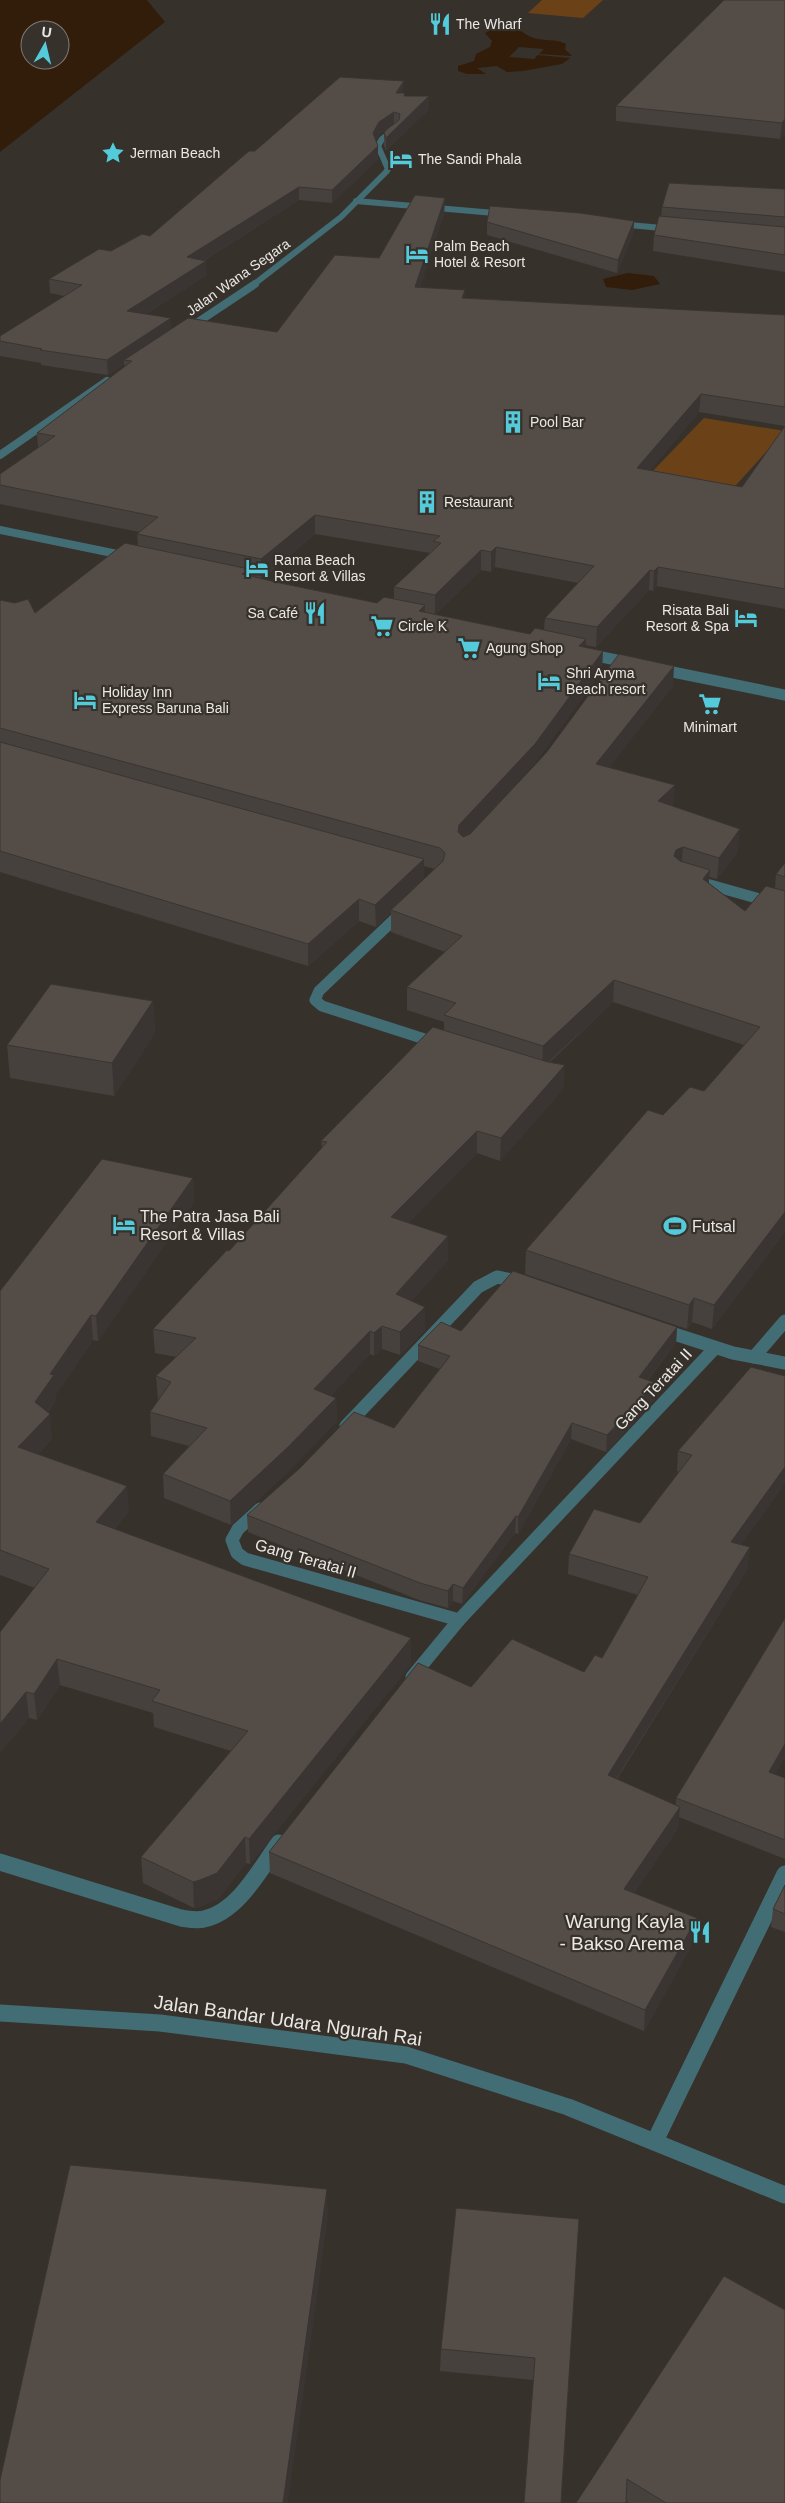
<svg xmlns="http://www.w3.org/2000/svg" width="785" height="2503" font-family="Arial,sans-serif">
	<rect width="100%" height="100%" fill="#37312c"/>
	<g fill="#6b4217">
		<polygon points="542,0 603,0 583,18 528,13"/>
		<polygon points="704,418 785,431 728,494 645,479"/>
	</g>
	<g fill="#311d0a" fill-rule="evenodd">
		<path d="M 0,0 L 147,0 L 165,22 L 0,152 ZM 30,30 L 60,30 L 60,60 L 30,60 Z"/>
		<path d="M 510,28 C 523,30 522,33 531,37 C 542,42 555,38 566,44 L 565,49 L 572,56 L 539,54 L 544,49 L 519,47 L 509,57 L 534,59 L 538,55 L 570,58 L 562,64 L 523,71 L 507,72 L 497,66 L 477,68 L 486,74 L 467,74 L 458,71 L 458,66 L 474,61 L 476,54 L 490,47 L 492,41 L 485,33 L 493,29 Z"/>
		<polygon points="628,273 654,276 660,284 632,290 606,287 603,279"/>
	</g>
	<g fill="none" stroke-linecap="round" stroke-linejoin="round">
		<g stroke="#436d74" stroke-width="6">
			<polyline points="356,201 506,214"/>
			<polyline points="618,224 673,229"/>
			<polyline points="253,285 341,217 386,172 388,169 378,146 382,139 396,129"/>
		</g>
		<g stroke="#436d74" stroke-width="8">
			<polyline points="189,328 255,284"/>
			<polyline points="0,455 107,381"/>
			<polyline points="0,530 127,556"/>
		</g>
		<g stroke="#436d74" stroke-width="11">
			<polyline points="587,654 631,663"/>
			<polyline points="658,669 785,695"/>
			<polyline points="696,881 785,906"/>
			<polyline points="402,912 319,991 315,1000 322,1006 437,1043"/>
		</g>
		<g stroke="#436d74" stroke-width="13">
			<polyline points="662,1330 733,1353 785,1363"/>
			<polyline points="754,1357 785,1321"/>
			<polyline points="346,1426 478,1287 497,1277 523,1282"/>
			<polyline points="260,1509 238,1529 232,1540 237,1553 245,1559 459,1620"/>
			<polyline points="412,1677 459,1620 715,1348"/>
		</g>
		<g stroke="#436d74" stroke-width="17">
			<path d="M 0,1862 L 181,1918 C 188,1919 197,1921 204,1919 C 238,1912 260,1869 279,1843"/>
			<polyline points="0,2013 160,2023 406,2055 568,2107 785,2195"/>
			<polyline points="655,2141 785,1874"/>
		</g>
	</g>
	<g fill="#47413d" fill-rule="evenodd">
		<polygon points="785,0 785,133 780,139 616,121 616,106"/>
		<path d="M 403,93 L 405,96 L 429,96 L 429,109 L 386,151 L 384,146 L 384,133 L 385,131 L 379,135 L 376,141 L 378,159 L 332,203 L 299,200 L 205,260 L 207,275 L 146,314 L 171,318 L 171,329 L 277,332 L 379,258 L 445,198 L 444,214 L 420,287 L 465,298 L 785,315 L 785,609 L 657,586 L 653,591 L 649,590 L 596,647 L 585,645 L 585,647 L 602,671 L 534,764 L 470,834 L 673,686 L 609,767 L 673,806 L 738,851 L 717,879 L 709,877 L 709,883 L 745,911 L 775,888 L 776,874 L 785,863 L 785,1232 L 712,1329 L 692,1322 L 687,1329 L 525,1274 L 526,1250 L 663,1115 L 704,1091 L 744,1045 L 613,1002 L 549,1063 L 564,1088 L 500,1161 L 477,1153 L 408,1223 L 448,1236 L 448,1260 L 411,1301 L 425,1330 L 400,1355 L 382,1349 L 374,1356 L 370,1354 L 331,1395 L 336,1398 L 337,1421 L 288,1472 L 231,1525 L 164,1498 L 163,1474 L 189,1446 L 151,1436 L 150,1412 L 159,1400 L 158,1400 L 156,1376 L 176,1357 L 155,1353 L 153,1329 L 229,1251 L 322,1148 L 321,1141 L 444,1030 L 444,1022 L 407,1010 L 407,987 L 445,952 L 391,932 L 391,912 L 376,927 L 359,921 L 308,966 L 0,872 L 0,600 L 35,613 L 138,546 L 137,534 L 139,532 L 0,504 L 0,474 L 38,448 L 37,433 L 125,367 L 124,364 L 108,375 L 41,365 L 41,363 L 0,356 L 0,336 L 64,296 L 50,293 L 49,279 L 111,251 L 150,236 L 255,151 ZM 699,412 L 785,426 L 742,487 L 650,470 ZM 315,534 L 430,553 L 394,587 L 394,599 L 377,603 L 262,579 ZM 495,567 L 578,583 L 545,618 L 544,630 L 530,634 L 435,615 L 481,570 L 491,572 ZM 424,866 L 435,869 L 424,879 Z"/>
		<polygon points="785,189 785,272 653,251 654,235 661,217 662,207"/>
		<polygon points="634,221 633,234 617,273 487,235 487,222"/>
		<polygon points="153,1001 155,1033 114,1096 10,1078 7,1045"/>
		<polygon points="193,1178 194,1202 98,1341 93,1340 56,1394 56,1400 48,1412 52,1439 38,1454 129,1511 114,1529 411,1664 250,1864 246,1863 218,1899 201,1906 194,1908 143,1883 141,1857 231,1751 154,1727 153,1713 60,1685 37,1720 29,1718 0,1753 0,1632 35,1588 0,1575 0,1291"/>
		<polygon points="677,1327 676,1343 648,1380 656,1383 655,1399 606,1452 571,1439 518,1534 515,1533 462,1604 453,1601 448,1608 419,1600 248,1532 247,1515 394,1428 440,1369 418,1361 418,1345 461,1331"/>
		<polygon points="751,1367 742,1545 748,1568 617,1779 676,1805 676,1798 785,1618 785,1757 775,1774 785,1778 785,1859 679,1817 678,1828 634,1893 697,1918 695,1939 644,2031 270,1873 269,1852 471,1687 584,1672 602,1658 638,1595 568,1574 569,1554 640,1523 679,1472 677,1471 678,1451"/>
		<polygon points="785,1885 785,1932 771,1927 773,1909"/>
		<polygon points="579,2219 533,2380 440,2371 441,2349"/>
		<polygon points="724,2276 785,2503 629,2503 626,2501 576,2503"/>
	</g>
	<g fill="#3a3532">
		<polygon points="404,81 403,94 396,93"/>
		<polygon points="429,96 429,109 386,151 386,138"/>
		<polygon points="394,112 394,125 379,135 373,146 373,133 379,122"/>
		<polygon points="785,119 785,133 780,139 782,123"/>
		<polygon points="378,146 378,159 332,203 332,190"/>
		<polygon points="299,187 299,200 187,271 187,257"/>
		<polygon points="445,198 444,214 415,304 415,287"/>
		<polygon points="634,221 633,234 617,273 618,260"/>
		<polygon points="206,261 207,275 127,326 127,311"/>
		<polygon points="465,290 465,307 462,298"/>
		<polygon points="171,318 172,332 124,360 124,364 108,375 107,360"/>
		<polygon points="701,394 699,412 636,487 637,468"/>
		<polygon points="315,515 315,534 261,579 261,559"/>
		<polygon points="496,547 495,567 491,572 491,552"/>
		<polygon points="481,550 481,570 435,615 435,595"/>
		<polygon points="658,567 657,586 653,591 654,571"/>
		<polygon points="249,569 250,588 242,574"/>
		<polygon points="650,570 649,590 596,647 597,627"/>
		<polygon points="425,605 424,625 419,611"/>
		<polygon points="586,639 585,659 579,646"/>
		<polygon points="603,651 602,671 534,764 459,846 458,832 459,825"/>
		<polygon points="674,666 673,686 595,785 596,764"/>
		<polygon points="675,785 673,806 658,801"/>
		<polygon points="740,829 738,851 717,879 719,858"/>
		<polygon points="683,847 681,869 674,856 676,850"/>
		<polygon points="424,859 424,881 391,910 391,912 376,927 375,905"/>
		<polygon points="710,870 708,892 703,879"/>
		<polygon points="359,899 359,921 308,966 308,944"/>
		<polygon points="614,980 613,1002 542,1068 543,1046"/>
		<polygon points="153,1001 155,1033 114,1096 112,1063"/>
		<polygon points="565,1065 564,1088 500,1161 501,1138"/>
		<polygon points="477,1131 477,1153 391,1240 391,1217"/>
		<polygon points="193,1178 194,1202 98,1341 96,1316"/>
		<polygon points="785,1212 785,1232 712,1329 714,1305"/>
		<polygon points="448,1236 448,1260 396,1317 396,1294"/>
		<polygon points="694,1298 692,1322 687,1329 689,1305"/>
		<polygon points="425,1307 425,1330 400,1355 400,1332"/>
		<polygon points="91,1315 93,1340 56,1394 56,1400 37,1427 35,1402 50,1374"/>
		<polygon points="382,1326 382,1349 374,1356 374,1333"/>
		<polygon points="677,1327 676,1343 637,1393 639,1377"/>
		<polygon points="370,1331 370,1354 315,1413 314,1389"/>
		<polygon points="656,1383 655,1399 606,1452 607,1435"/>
		<polygon points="336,1398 337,1421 288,1472 231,1525 230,1501"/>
		<polygon points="50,1414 52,1439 21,1472 18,1447"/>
		<polygon points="572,1423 571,1439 518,1534 518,1517"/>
		<polygon points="785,1467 785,1484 729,1562 731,1542"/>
		<polygon points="127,1486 129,1511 98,1547 96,1522"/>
		<polygon points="516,1516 515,1533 462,1604 463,1588"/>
		<polygon points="750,1547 748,1568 606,1795 608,1775"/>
		<polygon points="453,1584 453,1601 448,1608 448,1591"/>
		<polygon points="411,1638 411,1664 250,1864 249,1839"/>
		<polygon points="57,1659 60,1685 37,1720 34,1694"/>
		<polygon points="26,1692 29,1718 0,1753 0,1724"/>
		<polygon points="785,1744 785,1757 767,1789 769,1772"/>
		<polygon points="680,1807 678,1828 623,1909 624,1889"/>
		<polygon points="245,1837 246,1863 218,1899 201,1906 194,1908 193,1882"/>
		<polygon points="697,1918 695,1939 644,2031 645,2010"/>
		<polygon points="327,2189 328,2218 288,2503 283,2503"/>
	</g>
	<g fill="#534c47" stroke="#3a3532">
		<polygon points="724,0 785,0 785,119 782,123 616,106"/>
		<polygon points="340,77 404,81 396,93 405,93 404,96 429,96 386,138 384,133 386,130 399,120 400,114 394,112 379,122 373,133 378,146 332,190 299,187 187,257 206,261 127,311 171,318 107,360 40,350 42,349 0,341 0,336 82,285 49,279 99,249 111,251 142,234 150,236 249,151 255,151"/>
		<polygon points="669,183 785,189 785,217 662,207"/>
		<polygon points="415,195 445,198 415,287 465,290 462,298 785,315 785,407 701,394 637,468 742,487 785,426 785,589 658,567 654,571 650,570 597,627 545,618 594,566 496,547 491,552 481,550 435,595 394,587 441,543 433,541 440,536 315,515 261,559 137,534 158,517 0,485 0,474 55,436 37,433 132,361 124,360 188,318 277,332 335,255 379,258"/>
		<polygon points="490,206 580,213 634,221 618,260 487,222"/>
		<polygon points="659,216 785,227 785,255 654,235"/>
		<polygon points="125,543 249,569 242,574 280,583 377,603 384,597 425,605 419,611 530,634 535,628 586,639 579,646 603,651 535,744 459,825 458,832 463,837 470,834 546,753 619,654 674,666 596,764 675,785 658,801 740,829 719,858 683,847 676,850 674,856 680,861 710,870 703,879 745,911 766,886 785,891 785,1212 714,1305 694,1298 689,1305 526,1250 648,1110 663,1115 690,1087 704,1091 760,1027 614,980 543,1046 444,1015 456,1003 407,987 462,936 391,910 443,861 445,853 440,848 0,728 0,600 15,603 28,599 35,613"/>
		<polygon points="0,742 424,859 375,905 359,899 308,944 0,851"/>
		<polygon points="785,863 785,877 776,874"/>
		<polygon points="51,984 153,1001 112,1063 7,1045"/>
		<polygon points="433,1027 548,1062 565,1065 501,1138 477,1131 391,1217 448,1236 396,1294 425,1307 400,1332 382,1326 374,1333 370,1331 314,1389 336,1398 287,1448 230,1501 163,1474 207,1428 150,1412 171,1382 156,1376 196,1338 153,1329 227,1250 229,1251 327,1142 321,1141"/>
		<polygon points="102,1159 193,1178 96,1316 91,1315 50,1374 54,1375 35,1402 50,1414 18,1447 127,1486 96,1522 411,1638 249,1839 245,1837 217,1873 200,1880 193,1882 141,1857 248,1731 152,1701 160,1690 57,1659 34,1694 26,1692 0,1724 0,1632 49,1569 0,1550 0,1291"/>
		<polygon points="513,1271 677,1327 639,1377 656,1383 607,1435 572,1423 518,1517 516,1516 463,1588 453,1584 448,1591 420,1583 247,1515 300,1468 354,1412 394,1428 450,1356 418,1345 441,1322 461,1331"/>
		<polygon points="751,1367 785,1376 785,1467 731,1542 750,1547 608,1775 680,1807 624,1889 697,1918 645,2010 269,1852 418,1663 471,1687 512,1639 584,1672 595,1655 602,1658 648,1577 569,1554 594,1509 640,1523 692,1455 678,1451"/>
		<polygon points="785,1618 785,1744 769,1772 785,1778 785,1840 676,1798"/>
		<polygon points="785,1885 785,1914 773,1909"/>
		<polygon points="70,2165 327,2189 283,2503 0,2503 0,2480"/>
		<polygon points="456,2208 579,2219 561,2503 524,2503 535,2358 441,2349"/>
		<polygon points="724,2276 785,2310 785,2503 666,2503 627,2479 626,2503 576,2503"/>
	</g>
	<defs>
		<symbol id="restaurant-bare" viewBox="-9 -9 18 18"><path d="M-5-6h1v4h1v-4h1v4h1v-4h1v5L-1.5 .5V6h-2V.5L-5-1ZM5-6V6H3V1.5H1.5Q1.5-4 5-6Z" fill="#53cbdb" stroke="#37312c" stroke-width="2.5" paint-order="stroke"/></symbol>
		<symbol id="sight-bare" viewBox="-9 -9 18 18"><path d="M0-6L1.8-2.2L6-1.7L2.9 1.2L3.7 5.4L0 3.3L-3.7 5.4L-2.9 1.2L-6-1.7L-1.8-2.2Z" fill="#53cbdb" stroke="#37312c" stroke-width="2.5" paint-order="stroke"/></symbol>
		<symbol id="hotel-bare" viewBox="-9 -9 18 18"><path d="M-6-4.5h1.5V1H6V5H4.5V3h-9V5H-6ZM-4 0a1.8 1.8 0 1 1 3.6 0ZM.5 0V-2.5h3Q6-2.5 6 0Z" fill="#53cbdb" stroke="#37312c" stroke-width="2.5" paint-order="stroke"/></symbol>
		<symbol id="building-bare" viewBox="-9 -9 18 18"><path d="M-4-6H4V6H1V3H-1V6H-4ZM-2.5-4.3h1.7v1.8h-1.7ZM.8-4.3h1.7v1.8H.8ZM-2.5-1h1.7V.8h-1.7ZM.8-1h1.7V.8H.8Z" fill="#53cbdb" stroke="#37312c" stroke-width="2.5" paint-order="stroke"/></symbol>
		<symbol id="supermarket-bare" viewBox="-9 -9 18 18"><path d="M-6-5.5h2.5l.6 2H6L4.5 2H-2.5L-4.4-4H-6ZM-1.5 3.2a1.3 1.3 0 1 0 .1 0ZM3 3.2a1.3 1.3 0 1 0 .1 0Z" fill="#53cbdb" stroke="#37312c" stroke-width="2.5" paint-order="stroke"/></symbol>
		<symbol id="stadium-bare" viewBox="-9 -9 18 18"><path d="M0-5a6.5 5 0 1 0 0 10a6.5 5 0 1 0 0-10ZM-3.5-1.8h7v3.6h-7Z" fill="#53cbdb" stroke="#37312c" stroke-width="2.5" paint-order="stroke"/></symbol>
	</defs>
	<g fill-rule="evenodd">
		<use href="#restaurant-bare" x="424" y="8" width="32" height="32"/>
		<use href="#sight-bare" x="97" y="137" width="32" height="32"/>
		<use href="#hotel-bare" x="385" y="143" width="32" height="32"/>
		<use href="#hotel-bare" x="401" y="238" width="32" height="32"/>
		<use href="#building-bare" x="497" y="406" width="32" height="32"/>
		<use href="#building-bare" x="411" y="486" width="32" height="32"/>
		<use href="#hotel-bare" x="241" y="552" width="32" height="32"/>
		<use href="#restaurant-bare" x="299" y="597" width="32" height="32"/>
		<use href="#hotel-bare" x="730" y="602" width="32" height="32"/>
		<use href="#supermarket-bare" x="366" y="610" width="32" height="32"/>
		<use href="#supermarket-bare" x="453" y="632" width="32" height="32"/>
		<use href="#hotel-bare" x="533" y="665" width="32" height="32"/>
		<use href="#hotel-bare" x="69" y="684" width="32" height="32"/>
		<use href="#supermarket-bare" x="694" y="688" width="32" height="32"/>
		<use href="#hotel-bare" x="108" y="1209" width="32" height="32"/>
		<use href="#stadium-bare" x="659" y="1210" width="32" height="32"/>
		<use href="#restaurant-bare" x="684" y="1916" width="32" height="32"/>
	</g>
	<g text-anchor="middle" stroke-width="4.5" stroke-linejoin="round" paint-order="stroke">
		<g font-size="14" fill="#ebe8e4" stroke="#37312c" text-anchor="start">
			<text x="456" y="29">The Wharf</text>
			<text x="130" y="158">Jerman Beach</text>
			<text x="418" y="164">The Sandi Phala</text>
			<text x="434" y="251">Palm Beach<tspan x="434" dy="16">Hotel &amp; Resort</tspan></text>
			<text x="530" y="427">Pool Bar</text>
			<text x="444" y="507">Restaurant</text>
			<text x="274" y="565">Rama Beach<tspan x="274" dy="16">Resort &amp; Villas</tspan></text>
			<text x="729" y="615" text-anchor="end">Risata Bali<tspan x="729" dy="16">Resort &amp; Spa</tspan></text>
			<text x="298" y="618" text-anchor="end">Sa Café</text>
			<text x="398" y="631">Circle K</text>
			<text x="486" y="653">Agung Shop</text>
			<text x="566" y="678">Shri Aryma<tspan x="566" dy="16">Beach resort</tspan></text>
			<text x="102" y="697">Holiday Inn<tspan x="102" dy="16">Express Baruna Bali</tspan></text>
			<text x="710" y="732" text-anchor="middle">Minimart</text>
		</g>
		<g font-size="14" fill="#ebe8e4" stroke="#37312c">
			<text transform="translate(238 277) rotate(-35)" y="5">Jalan Wana Segara</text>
		</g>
		<g font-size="16" fill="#ebe8e4" stroke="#37312c" text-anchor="start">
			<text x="140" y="1222">The Patra Jasa Bali<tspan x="140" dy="18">Resort &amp; Villas</tspan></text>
			<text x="692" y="1232">Futsal</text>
		</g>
		<g font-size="16" fill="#ebe8e4" stroke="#37312c">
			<text transform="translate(653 1389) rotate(-47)" y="6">Gang Teratai II</text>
			<text transform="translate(306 1558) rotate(16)" y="6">Gang Teratai II</text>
		</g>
		<g font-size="19" fill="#ebe8e4" stroke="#37312c" text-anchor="end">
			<text x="684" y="1928">Warung Kayla<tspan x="684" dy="22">- Bakso Arema</tspan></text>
		</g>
		<g font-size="19" fill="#ebe8e4" stroke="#37312c">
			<text transform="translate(288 2020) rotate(8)" y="7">Jalan Bandar Udara Ngurah Rai</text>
		</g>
	</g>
	<g transform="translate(45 45) rotate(8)"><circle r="24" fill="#37312c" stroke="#7f7a76"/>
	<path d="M0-4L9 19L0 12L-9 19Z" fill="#53cbdb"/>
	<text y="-8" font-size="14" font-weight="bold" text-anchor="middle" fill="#ebe8e4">U</text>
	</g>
</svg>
